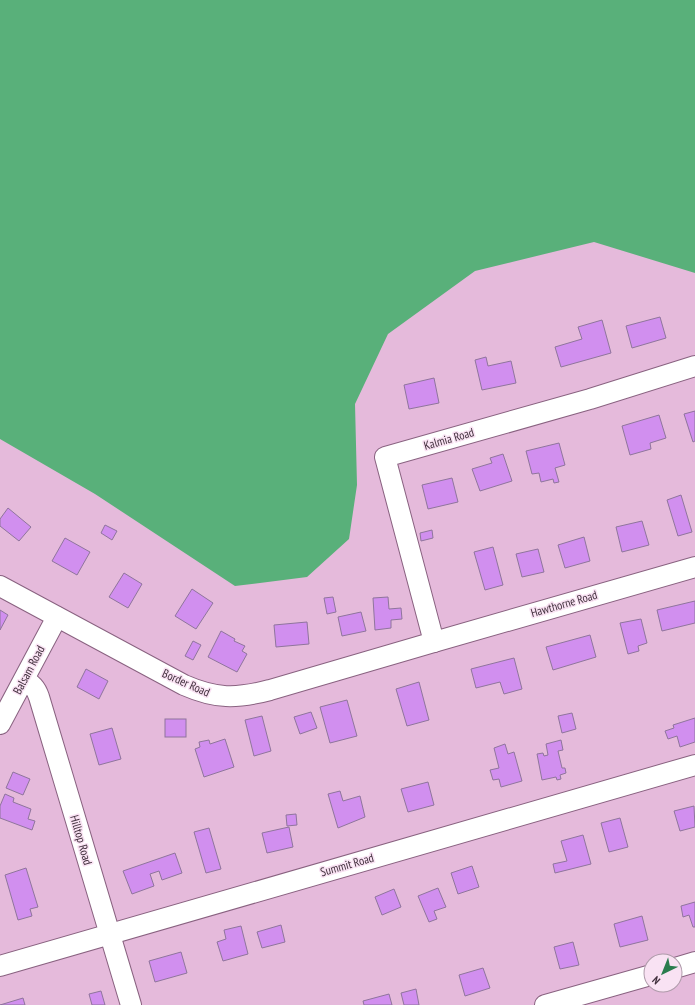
<svg xmlns="http://www.w3.org/2000/svg" width="695" height="1005" font-family="'PT Sans Narrow',sans-serif">
	<rect width="100%" height="100%" fill="#e5badb"/>
	<polygon fill="#59b07a" points="0,0 695,0 695,273 594,242 475,271 388,334 355,404 357,485 349,539 307,577 235,586 95,494 0,439"/>
	<g fill="#d18fef" stroke="#8f759c">
		<polygon points="660,317 666,338 632,348 626,326"/>
		<polygon points="602,320 611,353 561,367 555,347 582,339 578,327"/>
		<polygon points="486,357 488,366 511,361 516,383 482,390 475,360"/>
		<polygon points="434,378 439,403 409,409 404,385"/>
		<polygon points="695,411 695,441 693,442 684,414"/>
		<polygon points="659,415 666,438 650,443 651,449 630,455 622,426"/>
		<polygon points="559,443 565,465 555,468 559,482 554,483 553,479 541,482 539,473 532,474 526,451"/>
		<polygon points="503,454 512,481 480,491 472,469 492,463 490,458"/>
		<polygon points="452,478 458,502 428,509 422,485"/>
		<polygon points="681,495 692,532 678,536 667,500"/>
		<polygon points="8,508 31,527 19,541 0,526 0,519"/>
		<polygon points="642,521 649,545 622,552 616,527"/>
		<polygon points="105,525 117,531 112,540 101,533"/>
		<polygon points="432,530 433,538 421,541 420,533"/>
		<polygon points="584,537 590,561 565,568 558,545"/>
		<polygon points="65,538 90,552 77,575 52,561"/>
		<polygon points="493,547 503,585 485,590 474,552"/>
		<polygon points="538,549 544,572 522,577 516,554"/>
		<polygon points="124,573 142,584 128,608 109,597"/>
		<polygon points="192,589 213,603 196,629 175,616"/>
		<polygon points="333,597 336,612 327,614 324,598"/>
		<polygon points="388,597 389,609 401,608 402,619 391,620 391,628 375,630 373,598"/>
		<polygon points="695,601 695,623 662,631 657,610"/>
		<polygon points="0,610 8,615 0,630"/>
		<polygon points="361,612 366,631 342,636 338,617"/>
		<polygon points="641,619 647,643 638,646 639,651 628,654 620,623"/>
		<polygon points="307,622 309,644 276,647 274,625"/>
		<polygon points="221,631 235,639 234,641 245,646 242,651 247,654 237,672 208,657"/>
		<polygon points="590,635 596,657 553,670 546,647"/>
		<polygon points="193,641 201,645 193,660 185,656"/>
		<polygon points="514,658 522,689 504,694 500,682 476,688 471,669"/>
		<polygon points="86,669 108,681 99,699 77,687"/>
		<polygon points="419,682 429,720 407,726 396,689"/>
		<polygon points="347,700 357,736 330,743 320,707"/>
		<polygon points="311,712 317,728 300,734 294,717"/>
		<polygon points="572,713 576,729 562,733 558,716"/>
		<polygon points="262,716 271,751 254,756 245,720"/>
		<polygon points="695,718 695,742 680,747 677,736 668,739 665,731 674,728 673,725"/>
		<rect x="165" y="719" width="21" height="18"/>
		<polygon points="112,728 121,759 99,765 90,734"/>
		<polygon points="225,739 234,767 204,777 195,749 200,747 199,742 209,740 210,744"/>
		<polygon points="561,740 563,750 558,751 562,768 565,768 566,773 560,775 561,779 557,780 556,777 542,780 537,754 543,753 544,756 548,755 546,744"/>
		<polygon points="505,744 508,754 514,752 522,781 501,787 499,779 493,780 490,770 499,768 494,748"/>
		<polygon points="13,772 30,779 23,795 6,788"/>
		<polygon points="428,782 434,805 408,812 401,789"/>
		<polygon points="340,791 343,801 360,796 365,817 338,828 328,794"/>
		<polygon points="5,794 14,798 13,802 31,809 28,819 35,821 32,830 0,818 0,806"/>
		<polygon points="694,806 695,827 680,831 674,811"/>
		<polygon points="296,814 297,825 287,826 286,815"/>
		<polygon points="620,818 628,847 609,852 601,823"/>
		<polygon points="289,827 293,847 267,853 262,833"/>
		<polygon points="209,828 221,869 206,873 194,832"/>
		<polygon points="583,835 591,864 555,873 553,864 567,861 561,841"/>
		<polygon points="175,853 182,873 162,880 159,871 150,874 154,886 132,894 123,871"/>
		<polygon points="472,866 479,887 458,894 451,873"/>
		<polygon points="26,868 38,907 30,909 32,916 18,920 5,875"/>
		<polygon points="438,888 446,907 434,911 437,919 429,922 418,896"/>
		<polygon points="394,889 401,907 382,915 375,897"/>
		<polygon points="695,902 695,927 693,927 689,915 683,917 681,906"/>
		<polygon points="642,916 648,940 620,947 614,924"/>
		<polygon points="281,925 285,942 262,948 257,932"/>
		<polygon points="241,926 248,954 223,961 217,942 226,939 224,930"/>
		<polygon points="573,942 579,965 560,969 554,947"/>
		<polygon points="181,952 187,973 155,982 149,961"/>
		<polygon points="483,968 490,988 465,996 459,975"/>
		<polygon points="416,989 419,1005 404,1005 401,993"/>
		<polygon points="101,991 105,1005 92,1005 89,994"/>
		<polygon points="389,994 392,1005 364,1005 363,1001"/>
		<polygon points="23,998 25,1005 0,1005"/>
	</g>
	<g fill="none" stroke-linecap="round" stroke-linejoin="round">
		<defs>
			<g id="minor">
				<path d="M 0,586 L 184,685 C 216,699 236,699 270,690 L 434,642 L 695,567"/>
				<polyline points="434,642 385,457 590,399 695,366"/>
				<path d="M 24,680 C 32,684 36,688 39,697 L 131,1005"/>
				<polyline points="0,724 57,617"/>
				<polyline points="0,966 695,765"/>
				<polyline points="675,968 695,962"/>
				<polyline points="545,1005 651,975"/>
			</g>
		</defs>
		<use href="#minor" stroke="#896280" stroke-width="22"/>
		<use href="#minor" stroke="#fff" stroke-width="20"/>
	</g>
	<g text-anchor="middle" stroke-width="3" stroke-linejoin="round" paint-order="stroke">
		<g font-size="12" fill="#41303d" stroke="#f9e2f3">
			<text transform="translate(449 439) rotate(-16)" y="4">Kalmia Road</text>
			<text transform="translate(564 604) rotate(-16)" y="4">Hawthorne Road</text>
			<text transform="translate(29 670) rotate(-62)" y="4">Balsam Road</text>
			<text transform="translate(186 683) rotate(24)" y="4">Border Road</text>
			<text transform="translate(81 840) rotate(74)" y="4">Hilltop Road</text>
			<text transform="translate(347 865) rotate(-16)" y="4">Summit Road</text>
		</g>
	</g>
	<g transform="translate(663 973) rotate(223)"><circle r="19" fill="#f9e2f3" stroke="#af9baa"/>
	<path d="M0-3L7 15L0 10L-7 15Z" fill="#2a7c4d"/>
	<text y="-6" font-size="11" font-weight="bold" text-anchor="middle" fill="#41303d">N</text>
	</g>
</svg>
